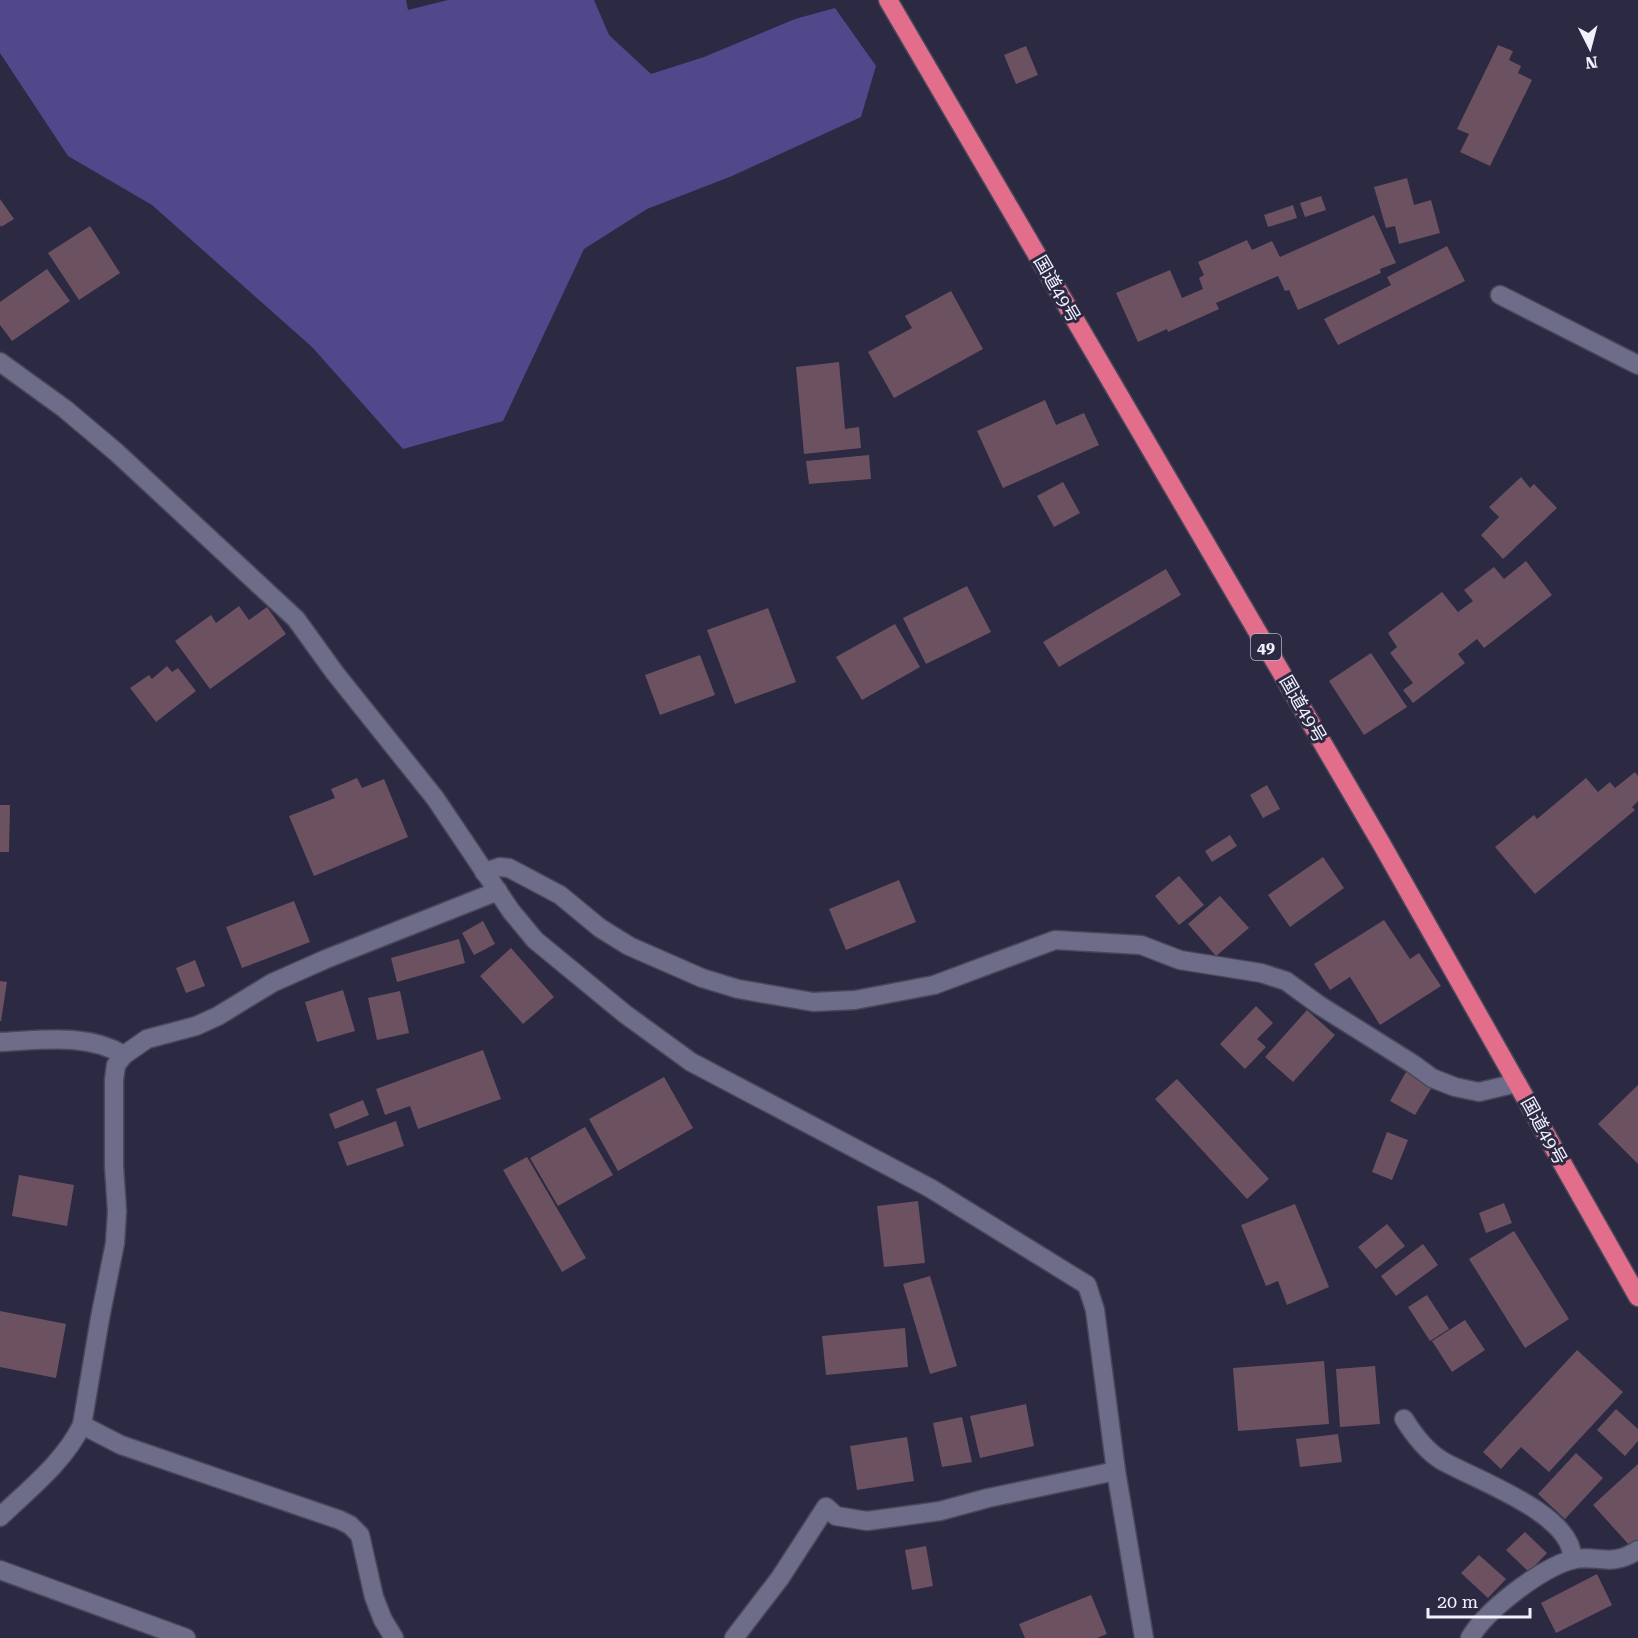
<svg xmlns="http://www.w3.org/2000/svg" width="1638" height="1638" font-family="'Roboto Serif','Noto Sans JP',serif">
	<rect width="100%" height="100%" fill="#2b2a42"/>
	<polygon fill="#50488b" points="0,0 406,0 408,10 448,0 594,0 609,35 651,74 704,57 795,19 835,8 876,66 861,117 732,176 647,209 584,249 503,421 403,449 312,347 152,205 68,156 0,53"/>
	<g fill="#6c5161">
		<polygon points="1498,45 1513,51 1509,60 1521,66 1518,73 1532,80 1490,166 1460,152 1469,134 1457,129"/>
		<polygon points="1026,46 1038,75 1016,84 1004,55"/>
		<polygon points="1407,178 1414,205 1431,200 1440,233 1399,244 1395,226 1386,228 1374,187"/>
		<polygon points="1321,196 1326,210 1305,217 1300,203"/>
		<polygon points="0,199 14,219 1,227 0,225"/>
		<polygon points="1293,205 1297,218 1268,227 1264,215"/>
		<polygon points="1374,215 1396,263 1380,269 1381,273 1298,310 1289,290 1285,291 1278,276 1216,303 1219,309 1168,332 1167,329 1138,342 1116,293 1170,270 1182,298 1203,289 1199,278 1204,275 1198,262 1247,240 1252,250 1272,241 1280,257"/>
		<polygon points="90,226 120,273 79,300 48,253"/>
		<polygon points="1447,246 1465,281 1338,345 1324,319 1391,285 1387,277"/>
		<polygon points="47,269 70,301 12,341 0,325 0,302"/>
		<polygon points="951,291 983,349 894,398 868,352 912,328 905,316"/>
		<polygon points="839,362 845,429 859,427 861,448 804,454 796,367"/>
		<polygon points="1045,400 1056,425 1084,413 1099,445 1003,488 977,431"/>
		<polygon points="869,455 871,479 809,484 806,461"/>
		<polygon points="1521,477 1530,488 1534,484 1557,508 1503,559 1481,535 1499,517 1489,507"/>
		<polygon points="1063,482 1080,513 1054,527 1037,496"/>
		<polygon points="1526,561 1552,595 1484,648 1477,639 1458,654 1465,663 1413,703 1403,690 1413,683 1390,653 1397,647 1388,633 1442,592 1458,612 1473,601 1464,590 1494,567 1504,579"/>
		<polygon points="1166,569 1181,595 1059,667 1043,642"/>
		<polygon points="967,586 991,632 926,664 903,618"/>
		<polygon points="239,606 249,620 267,607 286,634 210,689 175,641 211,615 216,623"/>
		<polygon points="768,608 796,682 735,704 707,630"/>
		<polygon points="895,624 920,667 862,700 836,657"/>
		<polygon points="1371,653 1407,707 1364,735 1329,681"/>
		<polygon points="700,655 715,695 660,715 645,675"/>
		<polygon points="167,666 172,672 178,668 196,691 156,722 130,688 149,675 152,679"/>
		<polygon points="1635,772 1638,776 1638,801 1632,807 1635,810 1535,894 1495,847 1534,815 1537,819 1586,778 1598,792 1610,782 1615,788"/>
		<polygon points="357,778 362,788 384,779 408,837 314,876 289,816 335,798 331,789"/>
		<polygon points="1267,785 1280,809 1263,818 1250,795"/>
		<polygon points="0,805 10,805 9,852 0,852"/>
		<polygon points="1230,835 1237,846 1212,862 1205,851"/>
		<polygon points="1323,857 1344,888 1290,927 1268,895"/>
		<polygon points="1179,876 1204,905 1179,925 1155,896"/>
		<polygon points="899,880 916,922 846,950 829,909"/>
		<polygon points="1220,896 1249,928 1216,956 1188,924"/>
		<polygon points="294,901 310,942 242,968 226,927"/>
		<polygon points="1384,920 1410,959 1419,953 1441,986 1380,1025 1350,977 1330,990 1314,964"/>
		<polygon points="483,921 495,944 474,955 462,933"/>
		<polygon points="459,939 465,963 397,982 391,958"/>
		<polygon points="511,948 554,997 523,1024 480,976"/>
		<polygon points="195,960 205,986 186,993 176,968"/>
		<polygon points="0,981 7,982 1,1021 0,1021"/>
		<polygon points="343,990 355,1031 317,1042 305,1002"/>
		<polygon points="400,991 409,1033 377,1040 368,998"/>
		<polygon points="1256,1006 1273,1023 1257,1039 1266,1047 1245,1069 1220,1044"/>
		<polygon points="1307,1010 1335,1035 1293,1082 1265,1057"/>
		<polygon points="483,1050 501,1099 418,1129 410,1106 385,1115 376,1089"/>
		<polygon points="1406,1072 1432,1087 1415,1115 1390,1101"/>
		<polygon points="664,1077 693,1128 618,1171 589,1119"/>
		<polygon points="1177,1079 1269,1179 1247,1199 1155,1099"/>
		<polygon points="1638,1085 1638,1164 1598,1124"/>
		<polygon points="363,1100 369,1115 335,1129 329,1114"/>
		<polygon points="396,1121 404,1146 347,1166 338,1142"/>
		<polygon points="585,1127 613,1175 558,1206 530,1158"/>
		<polygon points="1387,1132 1408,1140 1392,1180 1372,1172"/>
		<polygon points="527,1157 586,1258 562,1272 503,1170"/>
		<polygon points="19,1175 74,1185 67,1226 12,1216"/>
		<polygon points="918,1201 925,1263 884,1267 877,1206"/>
		<polygon points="1504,1203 1512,1223 1486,1233 1479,1213"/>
		<polygon points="1295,1204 1329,1287 1287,1305 1278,1281 1266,1286 1241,1225"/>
		<polygon points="1387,1224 1405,1246 1376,1269 1358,1247"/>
		<polygon points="1514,1231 1569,1319 1525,1348 1469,1259"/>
		<polygon points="1423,1244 1438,1265 1396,1296 1381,1276"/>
		<polygon points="930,1276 957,1366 930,1374 903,1284"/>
		<polygon points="1427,1295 1449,1329 1430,1341 1408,1307"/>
		<polygon points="0,1311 66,1324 56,1378 0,1367"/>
		<polygon points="1465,1320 1485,1350 1452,1372 1432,1341"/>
		<polygon points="905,1328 908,1367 826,1375 822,1336"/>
		<polygon points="1577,1350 1623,1392 1549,1472 1521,1447 1501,1469 1483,1452"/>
		<polygon points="1324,1361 1329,1424 1238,1431 1233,1368"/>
		<polygon points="1375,1366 1380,1424 1340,1427 1336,1369"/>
		<polygon points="1026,1404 1034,1446 980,1458 970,1416"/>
		<polygon points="1616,1409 1638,1429 1638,1441 1625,1456 1597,1430"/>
		<polygon points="962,1417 972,1462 942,1467 933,1423"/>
		<polygon points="1338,1434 1342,1462 1300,1467 1296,1439"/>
		<polygon points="907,1437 914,1481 857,1490 850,1446"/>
		<polygon points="1576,1453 1603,1478 1565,1519 1538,1494"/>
		<polygon points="1638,1464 1638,1541 1631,1547 1593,1505"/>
		<polygon points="1525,1532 1547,1553 1529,1572 1506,1550"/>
		<polygon points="926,1546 933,1586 912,1590 905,1550"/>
		<polygon points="1479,1555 1506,1579 1488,1598 1461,1573"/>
		<polygon points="1597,1574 1612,1605 1556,1633 1541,1603"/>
		<polygon points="1091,1595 1107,1634 1097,1638 1025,1638 1019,1624"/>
	</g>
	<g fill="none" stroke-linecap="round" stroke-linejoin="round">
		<defs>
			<g id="minor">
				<polyline points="1500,295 1638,365"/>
				<polyline points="0,362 65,409 116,452 296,619 335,673 435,798 511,911 535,940 625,1014 691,1062 930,1188 1087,1285 1095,1310 1116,1471 1144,1638"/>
				<polyline points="484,872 500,867 509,868 560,895 600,928 629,946 702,978 738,989 813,1002 855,1000 934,985 1055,940 1141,945 1180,960 1261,973 1286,981 1319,1005 1413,1064 1432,1078 1455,1087 1479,1092 1517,1083"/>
				<path d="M 0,1042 C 42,1040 87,1033 124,1055"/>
				<path d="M 1404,1419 C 1414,1435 1425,1450 1441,1460 C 1473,1479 1576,1514 1572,1560"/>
				<polyline points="82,1425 121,1445 340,1520 350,1525 360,1535 374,1597 383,1620 394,1638"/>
				<path d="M 0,1517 C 29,1489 64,1462 82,1425 L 100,1318 L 115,1243 L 117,1211 L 114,1166 L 114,1080 L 116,1065 L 124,1055 L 147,1039 L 196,1026 L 218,1016 L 272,983 L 326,959 L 498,891"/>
				<polyline points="0,1570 186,1638"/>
				<polyline points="734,1638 780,1578 826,1507 836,1516 867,1521 904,1516 940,1511 988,1498 1116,1471"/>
				<path d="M 1470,1638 C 1486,1610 1540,1569 1571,1560 C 1597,1553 1609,1569 1638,1550"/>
			</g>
			<polyline id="trunk" points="888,0 1381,843 1638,1297"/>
		</defs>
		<use href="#minor" stroke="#49485b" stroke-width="21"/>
		<use href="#trunk" stroke="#49485b" stroke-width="21"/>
		<use href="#minor" stroke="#6e6d89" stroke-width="18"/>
		<use href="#trunk" stroke="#e26e8c" stroke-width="18"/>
	</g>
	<g text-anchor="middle" stroke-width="6" stroke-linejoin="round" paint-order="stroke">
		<rect fill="#2b2a42" stroke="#b6b5c6" stroke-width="1.5" x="1251" y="634" width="30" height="26" rx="4.5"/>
		<g font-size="16" font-weight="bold" fill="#f1f1fe">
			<text x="1266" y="653">49</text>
		</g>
		<g font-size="18" fill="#f1f1fe" stroke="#2b2a42">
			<text transform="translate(1057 289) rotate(60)" y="6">国道49号</text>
			<text transform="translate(1303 709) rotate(60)" y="6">国道49号</text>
			<text transform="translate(1544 1131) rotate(61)" y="6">国道49号</text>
		</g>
	</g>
	<g transform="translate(1590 48) rotate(174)" stroke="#2b2a42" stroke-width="4.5" paint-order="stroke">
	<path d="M0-4.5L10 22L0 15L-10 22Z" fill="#f1f1fe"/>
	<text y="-9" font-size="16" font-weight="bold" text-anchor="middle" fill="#f1f1fe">N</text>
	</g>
	<path d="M1428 1608v9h102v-9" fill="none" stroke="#f1f1fe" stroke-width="3"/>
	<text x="1437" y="1608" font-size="18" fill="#f1f1fe" stroke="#2b2a42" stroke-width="4.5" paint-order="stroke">20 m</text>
</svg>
